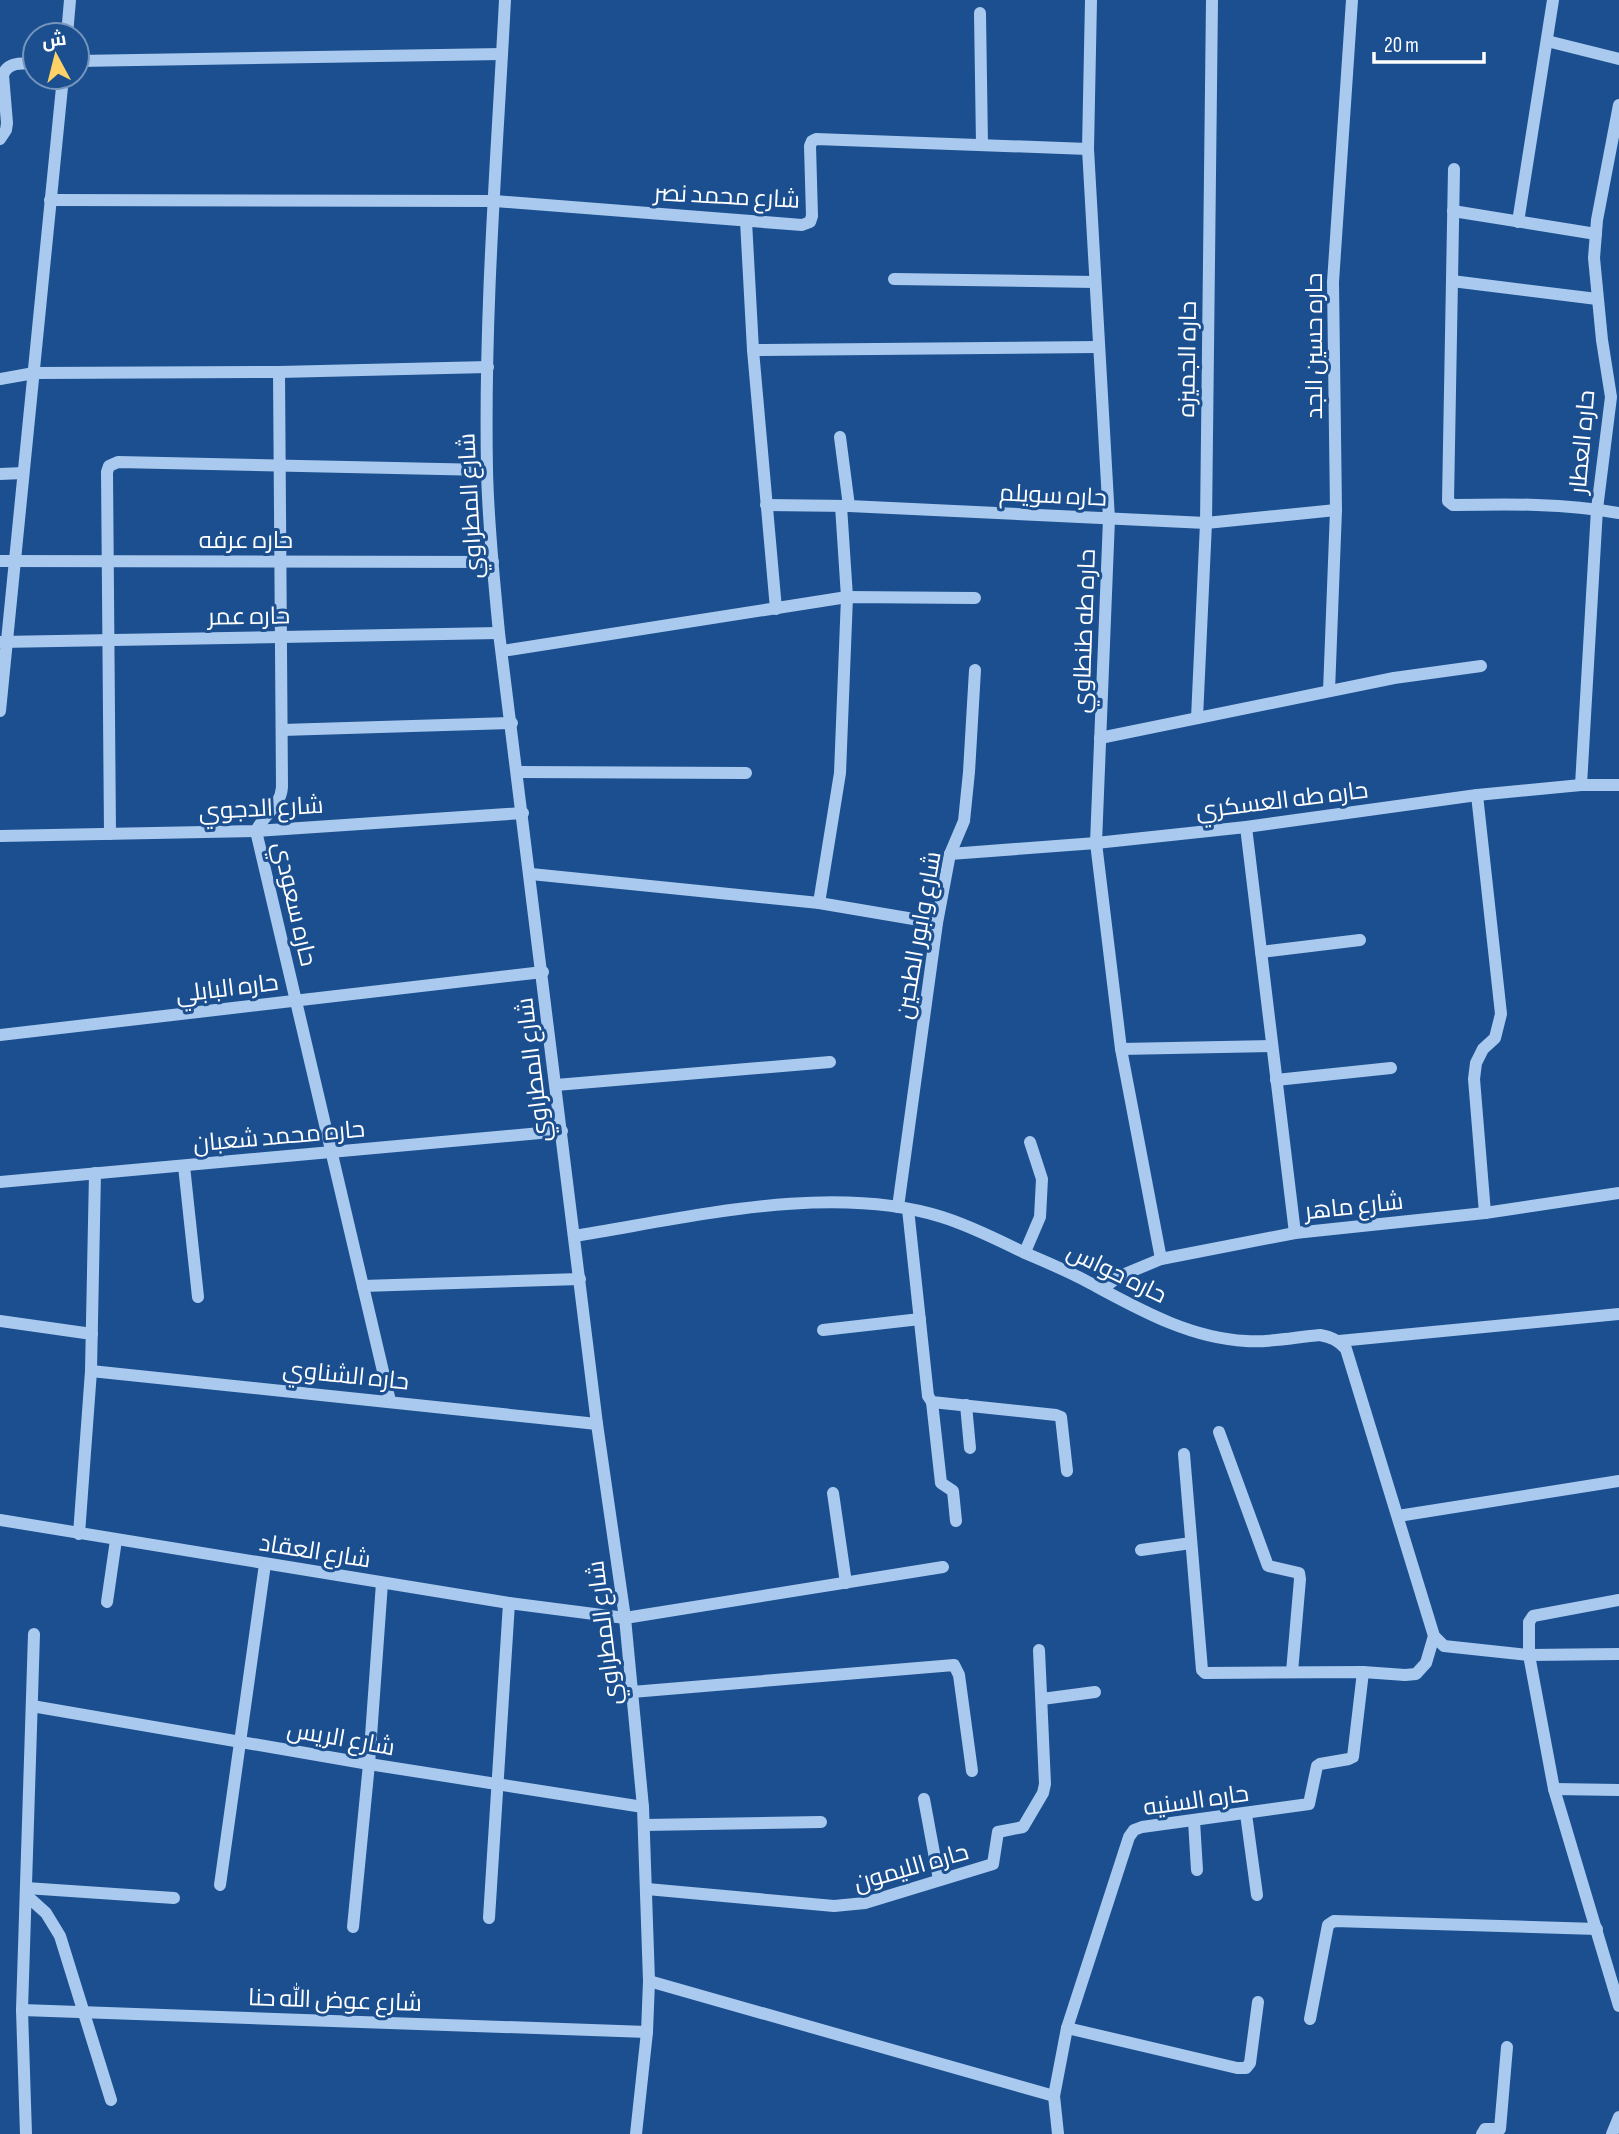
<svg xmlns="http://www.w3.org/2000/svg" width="1619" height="2134" font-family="'Sofia Sans Condensed',Cairo,sans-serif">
	<rect width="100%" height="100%" fill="#1b4f8f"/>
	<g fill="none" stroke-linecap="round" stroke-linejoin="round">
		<g stroke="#a9c9ee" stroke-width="12">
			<path d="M 505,0 C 497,155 484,313 487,469 C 488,524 494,579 499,633 L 597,1424 L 625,1618 L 643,1807 L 649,1981 L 647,2032 L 636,2134"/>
			<polyline points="1091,0 1088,149 1109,519 1096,843 1121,1049 1161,1259"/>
			<polyline points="980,13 982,145"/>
			<polyline points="67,35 70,0"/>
			<polyline points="1547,41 1619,59"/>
			<polyline points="77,61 502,54"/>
			<path d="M 0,139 L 6,130 L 7,123 L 3,75 C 8,61 22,64 35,63"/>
			<path d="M 1454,169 L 1448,501 L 1453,505 C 1509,504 1564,503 1619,513"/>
			<polyline points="50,200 495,201 802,225 810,222 812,216 810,146 812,141 816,139 1088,149"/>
			<polyline points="1453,211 1596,234"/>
			<polyline points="746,221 753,350 776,609"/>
			<polyline points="1518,222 1553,0"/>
			<polyline points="894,279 1095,282"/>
			<polyline points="1452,281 1597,299"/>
			<polyline points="753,350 1098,347"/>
			<path d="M 279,372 L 282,787 C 281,806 264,814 256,831 L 390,1401"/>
			<polyline points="0,379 34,373 279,372 488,367"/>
			<polyline points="840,437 849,506"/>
			<polyline points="0,474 23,473"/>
			<polyline points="766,505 849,506 1206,523 1336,510"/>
			<polyline points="0,561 493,562"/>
			<polyline points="0,642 499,633"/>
			<polyline points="502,651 847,597 975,598"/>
			<polyline points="1329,691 1336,510 1333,282 1352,0"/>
			<polyline points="0,711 63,77"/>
			<polyline points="1197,718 1206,523 1212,0"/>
			<polyline points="282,730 512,723"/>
			<polyline points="1100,738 1394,678 1481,666"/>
			<polyline points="518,772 746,773"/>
			<polyline points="1581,785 1597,509 1611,397 1602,340 1594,258 1597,220 1619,105"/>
			<polyline points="1477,795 1501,1014 1495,1038 1483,1049 1476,1063 1474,1079 1485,1213"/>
			<polyline points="1246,827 1295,1233"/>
			<polyline points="110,834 107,472 109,466 118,462 487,470"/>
			<polyline points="0,836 256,831 523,813"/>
			<polyline points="950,854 1096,843 1246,827 1477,795 1581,785 1619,785"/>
			<polyline points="531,874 819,903 937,923"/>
			<polyline points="819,903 840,773 847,597 841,506"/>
			<polyline points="1261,952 1360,940"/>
			<polyline points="0,1035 543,972"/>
			<polyline points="1121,1049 1272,1046"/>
			<polyline points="1276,1080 1391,1068"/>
			<polyline points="556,1085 830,1062"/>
			<polyline points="184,1166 198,1297"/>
			<polyline points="0,1182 562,1131"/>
			<polyline points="898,1207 937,923 950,854 964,821 969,772 975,670"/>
			<polyline points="908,1209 928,1396 932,1402 1056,1415 1061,1417 1067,1471"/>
			<path d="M 574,1236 C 688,1218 830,1182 942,1217 C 971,1226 998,1240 1025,1253 C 1046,1262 1068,1271 1088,1282 C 1137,1308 1188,1338 1246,1341 C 1269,1343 1296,1337 1320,1335 C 1331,1337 1338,1340 1346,1349 L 1434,1636 L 1444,1646 L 1529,1655 L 1619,1654"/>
			<polyline points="1025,1252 1040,1217 1042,1179 1030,1142"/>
			<polyline points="363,1286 580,1279"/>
			<polyline points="1102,1289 1120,1276 1161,1259 1295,1233 1485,1213 1619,1193"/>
			<polyline points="0,1321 92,1334"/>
			<polyline points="823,1330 920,1319"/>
			<polyline points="1339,1341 1619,1314"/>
			<polyline points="91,1371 597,1424"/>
			<polyline points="932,1402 941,1483 953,1491 956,1521"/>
			<polyline points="966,1405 970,1448"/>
			<polyline points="1219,1432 1268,1566 1299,1573 1300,1579 1292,1672"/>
			<polyline points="1184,1454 1202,1670 1205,1673 1363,1672 1405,1675 1416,1674 1426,1663 1434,1636"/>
			<polyline points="833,1493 846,1583"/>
			<polyline points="1398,1516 1619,1481"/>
			<polyline points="0,1520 509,1603 625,1618 943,1567"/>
			<polyline points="79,1534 91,1371 95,1173"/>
			<polyline points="1141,1550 1191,1543"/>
			<polyline points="1619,1600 1533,1616 1529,1622 1529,1655 1554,1789 1619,2006"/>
			<polyline points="107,1602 116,1540"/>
			<polyline points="632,1692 954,1665 959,1675 972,1771"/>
			<polyline points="1042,1699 1095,1692"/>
			<polyline points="32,1706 369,1764 643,1807"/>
			<polyline points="1554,1789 1619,1790"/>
			<polyline points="924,1799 939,1880"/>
			<polyline points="1246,1814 1257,1895"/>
			<polyline points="1194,1821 1197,1870"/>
			<polyline points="644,1825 821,1822"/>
			<polyline points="220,1885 265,1564"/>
			<polyline points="26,1888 174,1898"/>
			<polyline points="647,1889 834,1906 865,1903 993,1864 998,1832 1023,1827 1043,1793 1045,1784 1039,1650"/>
			<polyline points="26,1895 46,1913 60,1936 111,2100"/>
			<polyline points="489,1918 509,1603"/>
			<polyline points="353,1927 369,1764 382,1583"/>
			<polyline points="649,1981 1054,2096"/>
			<polyline points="22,2010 647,2032"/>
			<polyline points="1310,2019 1328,1925 1334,1921 1597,1929"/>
			<polyline points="1067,2028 1237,2068 1246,2068 1250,2063 1258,2002"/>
			<polyline points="26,2134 22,2010 34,1634"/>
			<polyline points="1058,2134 1054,2096 1067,2028 1129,1837 1134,1830 1142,1827 1309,1804 1317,1766 1320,1764 1349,1759 1353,1757 1363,1672"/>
			<polyline points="1482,2134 1485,2129 1500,2129 1507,2047"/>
			<polyline points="1612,2134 1619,2117"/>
		</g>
	</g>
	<g text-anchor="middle" stroke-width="6" stroke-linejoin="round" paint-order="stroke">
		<g font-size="24" fill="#fff" stroke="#1b4f8f">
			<text transform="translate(727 196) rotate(3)" y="8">شارع محمد نصر</text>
			<text transform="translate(1314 346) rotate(-90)" y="8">حاره حسين الجد</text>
			<text transform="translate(1187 359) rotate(-89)" y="8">حاره الجميزه</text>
			<text transform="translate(1582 442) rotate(-85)" y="8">حاره العطار</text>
			<text transform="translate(1053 495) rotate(3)" y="8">حاره سويلم</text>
			<text transform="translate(470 506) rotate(-93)" y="8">شارع المطراوي</text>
			<text x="246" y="548">حاره عرفه</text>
			<text transform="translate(249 616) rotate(-1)" y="8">حاره عمر</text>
			<text transform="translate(1084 631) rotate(-88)" y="8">حاره طه طنطاوي</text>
			<text transform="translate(1282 800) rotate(-7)" y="8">حاره طه العسكري</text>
			<text transform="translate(261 808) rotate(-3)" y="8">شارع الدجوي</text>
			<text transform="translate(295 904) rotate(77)" y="8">حاره سعودي</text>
			<text transform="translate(918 935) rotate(-80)" y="8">شارع وابور الطحين</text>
			<text transform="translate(227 988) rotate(-7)" y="8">حاره البابلي</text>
			<text transform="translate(533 1070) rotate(-97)" y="8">شارع المطراوي</text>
			<text transform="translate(279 1136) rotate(-5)" y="8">حاره محمد شعبان</text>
			<text transform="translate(1354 1206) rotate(-6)" y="8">شارع ماهر</text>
			<text transform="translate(1117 1273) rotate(26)" y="8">حاره حواس</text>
			<text transform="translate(346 1375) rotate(6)" y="8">حاره الشناوي</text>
			<text transform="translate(315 1551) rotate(9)" y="8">شارع العقاد</text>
			<text transform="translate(604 1633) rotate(-97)" y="8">شارع المطراوي</text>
			<text transform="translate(341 1738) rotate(10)" y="8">شارع الريس</text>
			<text transform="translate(1196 1800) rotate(-8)" y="8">حاره السنيه</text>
			<text transform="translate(911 1867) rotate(-16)" y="8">حاره الليمون</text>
			<text transform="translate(335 2000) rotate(2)" y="8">شارع عوض الله حنا</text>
		</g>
	</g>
	<g transform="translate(56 56) rotate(353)"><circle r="33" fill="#1b4f8f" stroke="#7695bc" stroke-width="2"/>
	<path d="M0-5L12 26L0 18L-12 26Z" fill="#ffd166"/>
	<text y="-10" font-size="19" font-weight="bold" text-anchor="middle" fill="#ffffff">ش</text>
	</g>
	<path d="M1374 52v10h110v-10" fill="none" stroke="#ffffff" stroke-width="3.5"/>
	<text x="1384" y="52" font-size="21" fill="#ffffff" stroke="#1b4f8f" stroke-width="5" paint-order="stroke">20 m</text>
</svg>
